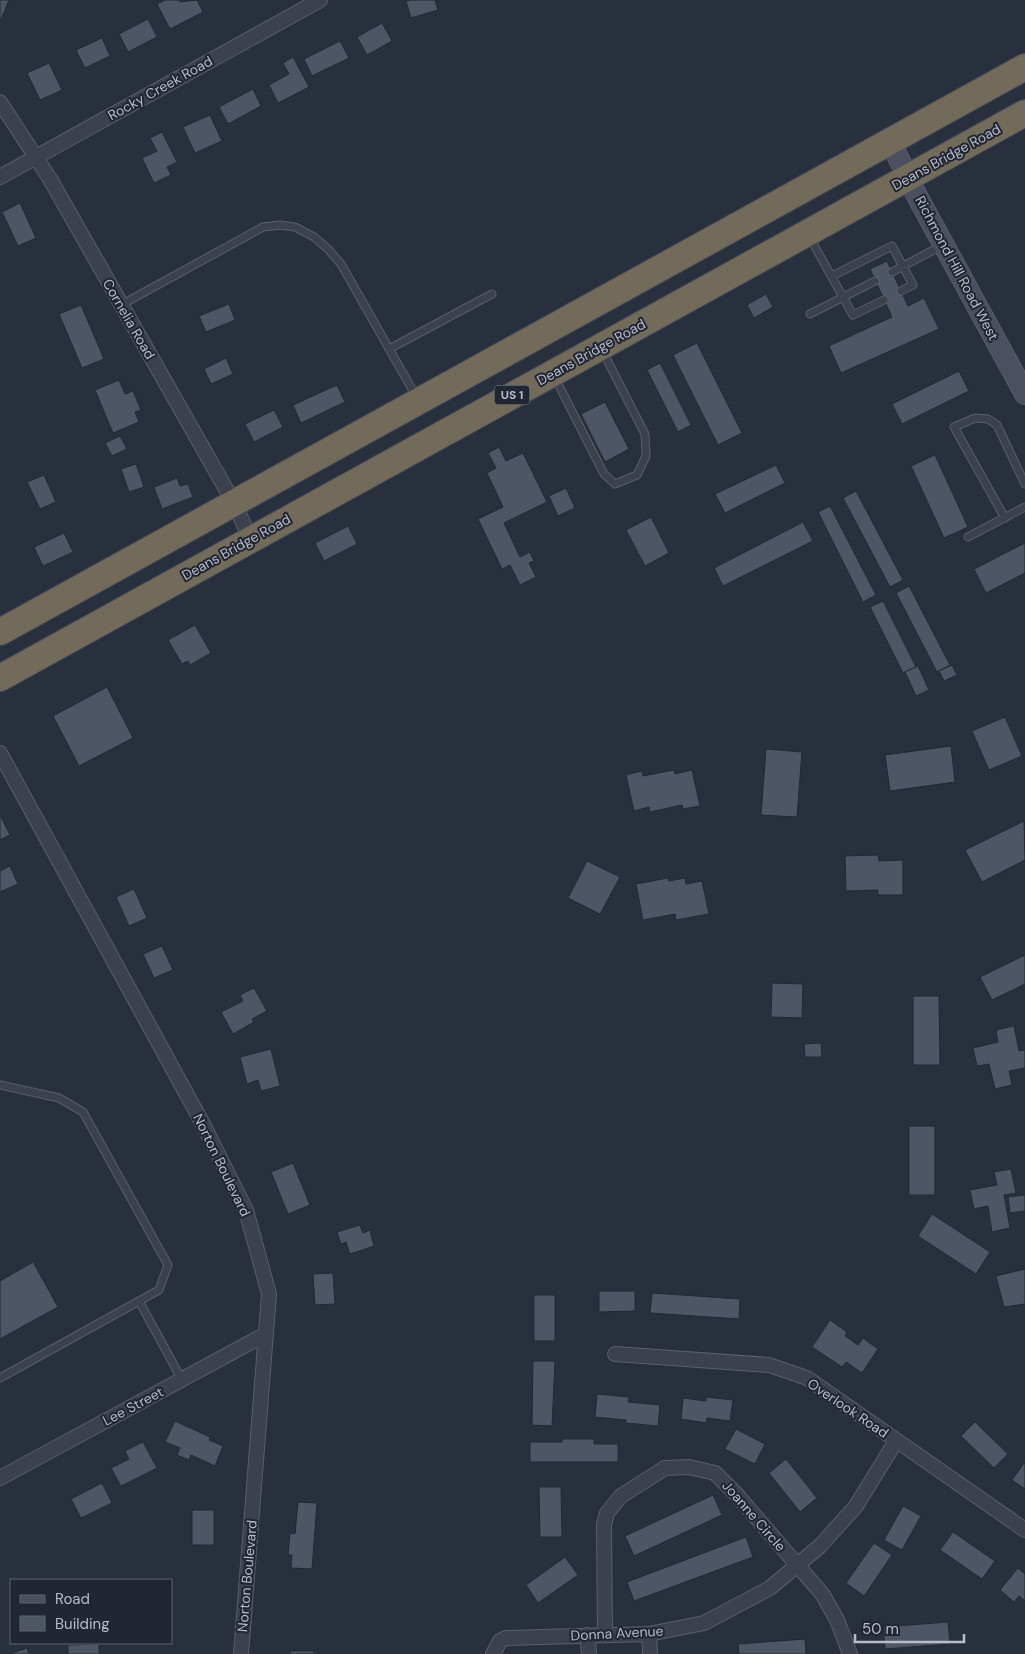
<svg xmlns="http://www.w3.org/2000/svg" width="1025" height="1654" font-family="'DM Sans',sans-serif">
	<rect width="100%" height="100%" fill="#282f3d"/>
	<g fill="#4e5665" stroke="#222834">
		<polygon points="0,0 9,0 0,22"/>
		<polygon points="165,0 179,0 180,2 197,0 203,12 170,29 157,4"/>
		<polygon points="411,0 435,0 438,10 411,18 406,1"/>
		<polygon points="148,19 157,37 128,52 119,34"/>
		<polygon points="382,23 392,41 367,55 357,37"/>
		<polygon points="102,38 110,56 85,68 76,50"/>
		<polygon points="340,41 349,58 312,76 304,59"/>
		<polygon points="293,57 309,87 278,103 269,85 289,74 283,63"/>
		<polygon points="49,63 62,90 40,100 27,73"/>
		<polygon points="253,89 261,106 228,124 219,107"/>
		<polygon points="210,115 222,141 195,153 183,127"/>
		<polygon points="162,132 177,162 167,167 171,175 154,183 142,158 157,151 150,138"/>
		<polygon points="20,203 36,238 18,246 2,212"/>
		<polygon points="887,261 908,306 924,298 939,329 841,373 829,346 892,317 870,269"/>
		<polygon points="766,294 773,307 754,318 747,305"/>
		<polygon points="229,304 235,320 206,332 199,316"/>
		<polygon points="81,305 104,359 82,368 59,314"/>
		<polygon points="697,343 742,433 718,445 673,355"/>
		<polygon points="226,358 233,374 211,384 204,369"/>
		<polygon points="660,363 691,425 678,432 647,370"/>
		<polygon points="959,371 969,391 902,424 892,404"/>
		<polygon points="119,380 125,394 133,391 141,410 135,412 139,422 113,433 95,390"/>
		<polygon points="337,385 345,402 301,423 293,405"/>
		<polygon points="605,402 629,449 605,462 581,414"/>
		<polygon points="274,410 283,427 254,442 245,424"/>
		<polygon points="120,436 127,449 112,456 105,443"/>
		<polygon points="499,447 506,461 523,453 547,502 504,523 520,557 530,552 534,561 529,563 536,577 520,585 510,565 502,569 478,519 503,507 487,473 496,468 488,453"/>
		<polygon points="935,455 968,527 944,538 911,466"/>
		<polygon points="136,464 144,487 129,492 121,469"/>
		<polygon points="776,465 785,483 725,513 715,494"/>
		<polygon points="44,475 56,502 40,509 27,482"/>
		<polygon points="177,478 180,486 188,484 193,497 162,509 154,487"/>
		<polygon points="566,488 575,508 558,516 549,496"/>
		<polygon points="856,491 903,580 890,587 843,498"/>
		<polygon points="830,506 876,595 863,602 818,512"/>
		<polygon points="651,517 669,553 645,566 626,530"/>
		<polygon points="803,522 813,541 723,586 714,568"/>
		<polygon points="348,526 357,544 324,561 315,543"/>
		<polygon points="64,533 73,552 43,566 34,547"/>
		<polygon points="1025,543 1025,573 986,593 974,569"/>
		<polygon points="909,586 950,665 937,672 896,593"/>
		<polygon points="883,601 916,667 903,673 870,607"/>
		<polygon points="195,625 211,653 190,665 188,661 182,664 168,640"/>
		<polygon points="952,665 957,675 944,681 939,671"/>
		<polygon points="918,666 929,690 916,696 905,672"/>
		<polygon points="107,687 133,738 79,766 53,716"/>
		<polygon points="1005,717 1022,756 989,770 972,731"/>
		<polygon points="951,746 955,782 890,791 885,755"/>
		<polygon points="766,749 802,752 797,817 761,815"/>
		<polygon points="674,770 675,774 692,770 700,806 683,809 682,805 650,812 649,807 634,811 626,775 642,771 643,776"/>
		<polygon points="0,815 10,835 0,840"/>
		<polygon points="1024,821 1025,860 982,882 965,850"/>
		<polygon points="878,855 879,861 903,860 903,895 878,895 878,890 846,891 845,856"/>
		<polygon points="587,861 620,877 600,914 568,898"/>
		<polygon points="10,866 18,884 0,892 0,871"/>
		<polygon points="668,878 669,881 685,878 686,884 702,881 709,914 676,920 675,914 643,920 636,884"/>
		<polygon points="134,889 147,918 129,926 116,897"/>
		<polygon points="162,946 173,970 154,978 143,954"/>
		<polygon points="1025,955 1025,984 992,1000 980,977"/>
		<polygon points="772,983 803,984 802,1018 771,1017"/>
		<polygon points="254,988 267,1011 252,1019 254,1022 233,1034 221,1012 243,1001 240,995"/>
		<polygon points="913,996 939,996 940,1065 913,1065"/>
		<polygon points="1014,1026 1019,1051 1025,1050 1025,1068 1009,1071 1012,1085 995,1089 989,1064 977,1066 973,1048 998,1042 996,1030"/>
		<polygon points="821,1043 822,1057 805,1057 804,1044"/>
		<polygon points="271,1049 280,1086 261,1091 258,1080 247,1084 240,1057"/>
		<rect x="909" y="1126" width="26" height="69"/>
		<polygon points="293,1163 310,1205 288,1214 271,1172"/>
		<polygon points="1011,1169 1016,1193 1004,1195 1010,1228 992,1232 988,1206 974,1209 970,1190 997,1185 994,1172"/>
		<polygon points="1025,1195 1025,1211 1010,1213 1008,1197"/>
		<polygon points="932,1214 990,1252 976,1274 918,1236"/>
		<polygon points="360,1225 363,1233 370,1230 374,1246 350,1254 346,1242 341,1244 337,1232"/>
		<polygon points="33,1262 58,1307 0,1339 0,1281"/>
		<polygon points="1025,1269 1025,1304 1004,1307 996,1276"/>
		<polygon points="333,1273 335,1304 315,1305 313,1274"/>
		<polygon points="599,1291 635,1291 635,1311 599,1312"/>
		<polygon points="652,1293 740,1299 739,1319 650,1313"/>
		<rect x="534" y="1295" width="21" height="46"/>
		<polygon points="830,1320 847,1332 845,1336 858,1345 863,1338 878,1349 862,1373 846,1362 842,1367 812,1347"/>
		<polygon points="533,1361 555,1361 552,1426 532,1425"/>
		<polygon points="597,1394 629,1397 628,1402 660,1405 658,1426 626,1423 626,1420 595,1417"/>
		<polygon points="706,1397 733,1400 730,1421 707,1418 706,1423 681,1419 683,1398 706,1401"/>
		<polygon points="175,1421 210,1437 209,1440 223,1446 215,1466 191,1455 189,1460 177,1455 180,1448 165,1442"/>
		<polygon points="975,1422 1008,1454 994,1468 961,1436"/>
		<polygon points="736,1429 765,1444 755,1464 725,1449"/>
		<polygon points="562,1439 594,1439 594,1444 618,1444 618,1462 530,1462 530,1442 562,1442"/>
		<polygon points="143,1442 157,1468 121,1486 111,1468 129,1459 125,1451"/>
		<polygon points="786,1459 817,1498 800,1512 769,1473"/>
		<polygon points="1024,1463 1025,1464 1025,1489 1012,1480"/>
		<polygon points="102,1483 112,1503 81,1518 71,1499"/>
		<polygon points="539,1487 561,1487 562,1537 540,1537"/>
		<polygon points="713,1495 722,1515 634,1556 625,1536"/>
		<polygon points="298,1502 317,1503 312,1569 291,1568 292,1555 288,1555 290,1533 295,1534"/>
		<polygon points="903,1506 921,1516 902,1550 884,1540"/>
		<rect x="192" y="1510" width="22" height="35"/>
		<polygon points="953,1532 995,1561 982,1579 940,1550"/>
		<polygon points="746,1537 753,1557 634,1601 627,1582"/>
		<polygon points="874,1543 892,1555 864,1596 846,1583"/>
		<polygon points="565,1557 578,1575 538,1603 526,1585"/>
		<polygon points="1018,1568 1025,1574 1025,1601 1019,1596 1014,1602 1000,1590"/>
		<polygon points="948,1622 950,1644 885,1649 883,1627"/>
		<polygon points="805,1639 806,1654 739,1654 738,1644"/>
		<polygon points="99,1644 99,1654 68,1654 68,1645"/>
		<polygon points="27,1648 29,1654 9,1654"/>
		<rect x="290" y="1651" width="24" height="3"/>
	</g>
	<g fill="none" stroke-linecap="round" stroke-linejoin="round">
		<defs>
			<g id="lane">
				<polyline points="810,238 853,315 884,300"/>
				<polyline points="892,272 943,245"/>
				<polyline points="832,276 892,246 913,285 901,291"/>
				<polyline points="121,305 263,227 280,225 295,227 314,237 328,249 341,264 417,398"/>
				<polyline points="810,314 875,281"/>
				<polyline points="389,349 492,294"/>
				<polyline points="555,378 604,474 615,484 637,475 646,456 645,434 603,352"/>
				<polyline points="1005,518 954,427 975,418 988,419 997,425 1025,484"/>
				<polyline points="968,537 1025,507"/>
				<polyline points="0,1085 59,1098 83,1112 168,1265 159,1290 0,1378"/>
				<polyline points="139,1301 182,1380"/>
			</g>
			<g id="street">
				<polyline points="0,102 50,179 234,503 251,540"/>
				<polyline points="0,177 320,0"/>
				<polyline points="0,753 204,1126 246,1210 269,1294 241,1654"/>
				<polyline points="615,1354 769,1365 807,1378 1025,1530"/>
				<polyline points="0,1478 266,1334"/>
				<polyline points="649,1634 650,1654"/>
				<polyline points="587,1635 589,1654"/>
				<polyline points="605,1635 604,1524 607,1513 621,1496 665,1468 689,1467 715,1473 737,1495 823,1595 837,1620 850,1654"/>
				<polyline points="493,1654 500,1641 506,1638 649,1634 704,1623 770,1588 820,1546 856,1506 896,1441"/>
			</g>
			<polyline id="secondary" points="890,141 917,196 1025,394"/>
			<g id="highway">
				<polyline points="0,632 1025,67"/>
				<polyline points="0,678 1025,113"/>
			</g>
		</defs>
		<use href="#lane" stroke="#595f6b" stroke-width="9"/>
		<use href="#street" stroke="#595f6b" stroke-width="16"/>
		<use href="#secondary" stroke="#595f6b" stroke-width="22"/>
		<use href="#highway" stroke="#464c58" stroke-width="28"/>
		<use href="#lane" stroke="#3b414d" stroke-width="7"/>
		<use href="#street" stroke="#3b414d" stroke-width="14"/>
		<use href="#secondary" stroke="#4a5060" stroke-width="20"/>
		<use href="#highway" stroke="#726b59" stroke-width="26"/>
	</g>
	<g text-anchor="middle" stroke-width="4" stroke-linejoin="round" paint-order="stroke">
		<rect fill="#202632" stroke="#8a8f9b" stroke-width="1" x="494.5" y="385.5" width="35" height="19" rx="4"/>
		<g font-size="12" font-weight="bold" fill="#b8bcc8">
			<text x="512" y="399">US 1</text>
		</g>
		<g font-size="14" fill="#b8bcc8" stroke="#202632">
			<text transform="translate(160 88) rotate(-29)" y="5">Rocky Creek Road</text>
			<text transform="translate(946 157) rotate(-29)" y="5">Deans Bridge Road</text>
			<text transform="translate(957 268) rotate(62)" y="5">Richmond Hill Road West</text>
			<text transform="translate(129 319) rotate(60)" y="5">Cornelia Road</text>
			<text transform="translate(591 352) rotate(-29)" y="5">Deans Bridge Road</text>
			<text transform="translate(236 547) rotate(-29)" y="5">Deans Bridge Road</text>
			<text transform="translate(222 1165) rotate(64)" y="5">Norton Boulevard</text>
			<text transform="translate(133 1406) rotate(-28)" y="5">Lee Street</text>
			<text transform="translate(848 1408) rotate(34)" y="5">Overlook Road</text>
			<text transform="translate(754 1516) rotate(49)" y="5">Joanne Circle</text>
			<text transform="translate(247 1576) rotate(-85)" y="5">Norton Boulevard</text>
			<text transform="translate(617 1633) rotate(-3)" y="5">Donna Avenue</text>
		</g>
	</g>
	<rect x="10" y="1579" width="162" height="65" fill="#202632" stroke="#5d626e"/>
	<rect x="20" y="1595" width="25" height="8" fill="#4a5060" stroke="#5d626e"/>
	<text x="55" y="1604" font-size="15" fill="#b8bcc8">Road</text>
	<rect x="20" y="1616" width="25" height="15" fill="#4e5665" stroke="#5d626e"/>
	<text x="55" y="1629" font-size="15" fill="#b8bcc8">Building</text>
	<path d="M855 1634v8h109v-8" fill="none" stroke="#b8bcc8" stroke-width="2.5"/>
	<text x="862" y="1634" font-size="15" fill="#b8bcc8" stroke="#202632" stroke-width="4" paint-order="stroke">50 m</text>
</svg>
